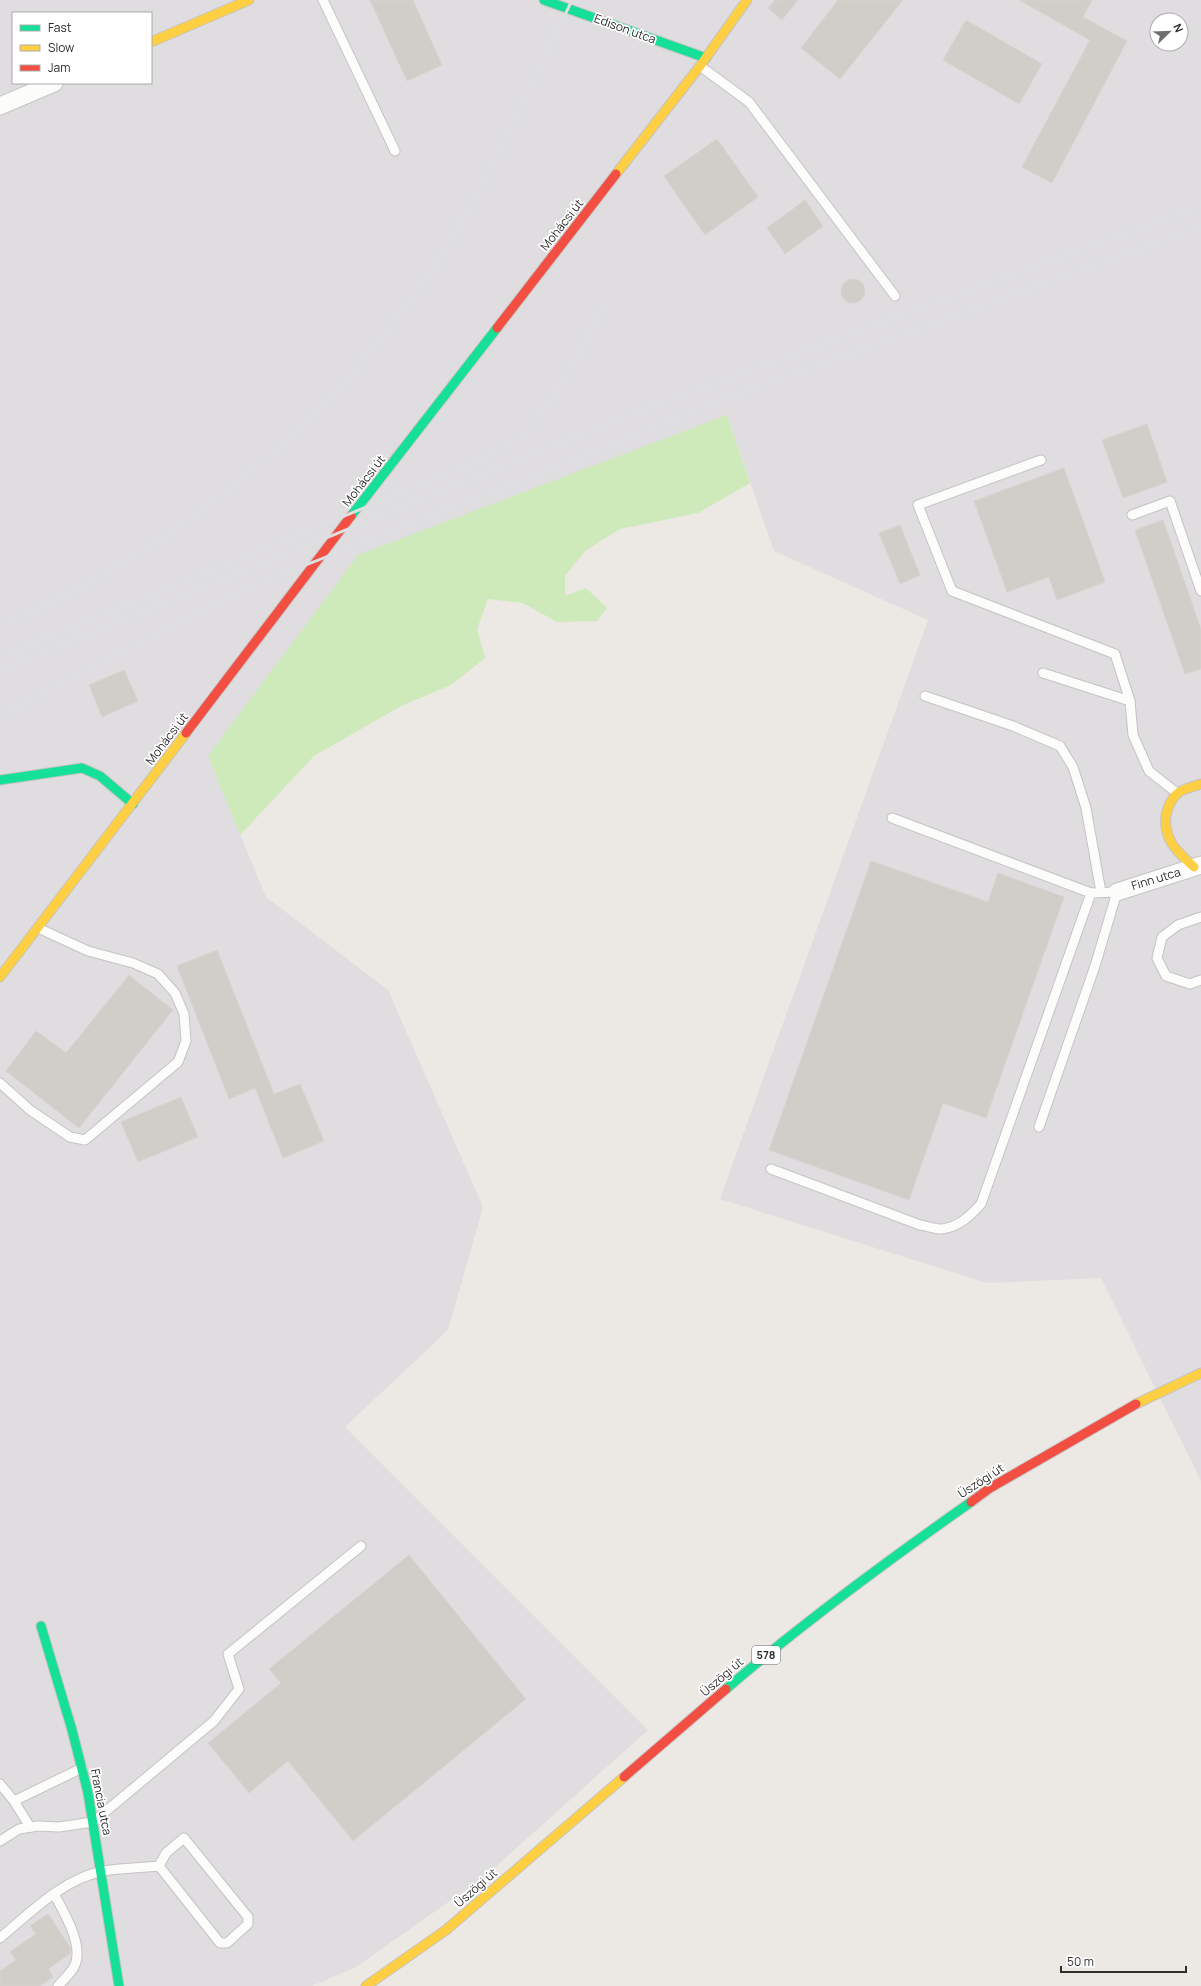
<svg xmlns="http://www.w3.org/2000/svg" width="1201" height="1986" font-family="Manrope,sans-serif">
	<rect width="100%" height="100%" fill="#ece8e3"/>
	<path fill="#dfdddf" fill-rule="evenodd" d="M 0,0 L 1201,0 L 1201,1481 L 1101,1278 L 987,1283 L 720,1199 L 928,620 L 774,551 L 727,415 L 208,756 L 266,897 L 388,990 L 483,1207 L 448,1330 L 345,1427 L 648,1730 L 484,1877 L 356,1967 L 312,1986 L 0,1986 ZM 13,13 L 151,13 L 151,83 L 13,83 ZM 1157,20 L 1181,20 L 1181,44 L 1157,44 Z"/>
	<polygon fill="#cee9ba" points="727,415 750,483 698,513 620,529 585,551 565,576 565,596 586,588 607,608 597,621 557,622 523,603 488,599 477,629 485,658 451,685 401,706 314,756 240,835 208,756 358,555"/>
	<g fill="#d1ceca" stroke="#d7d4cf">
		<polygon points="370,0 413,0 442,65 407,81"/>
		<polygon points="775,0 798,0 782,20 768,8"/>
		<polygon points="838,0 903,0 840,79 801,48"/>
		<polygon points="1019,0 1092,0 1083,17 1127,41 1052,183 1022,167 1090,40"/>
		<polygon points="966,20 1042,64 1019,104 943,60"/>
		<polygon points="717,139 758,197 705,235 664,176"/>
		<polygon points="805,200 823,226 785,254 767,228"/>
		<circle cx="853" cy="291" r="12"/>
		<polygon points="1147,424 1167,482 1123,498 1102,440"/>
		<polygon points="1064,468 1105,582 1057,600 1049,577 1007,592 974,501"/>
		<polygon points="1163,520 1201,629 1201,669 1185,674 1135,530"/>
		<polygon points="900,525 920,575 900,584 879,533"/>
		<polygon points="124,670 138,701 102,717 89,685"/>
		<polygon points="871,861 988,902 998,873 1064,897 986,1118 943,1103 909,1200 769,1150"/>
		<polygon points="217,950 274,1094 300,1084 324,1141 283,1158 255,1088 229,1099 177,966"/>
		<polygon points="129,975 173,1010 79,1128 6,1071 36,1031 66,1053"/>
		<polygon points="181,1097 198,1137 138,1162 121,1122"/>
		<polygon points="409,1555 526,1699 353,1841 288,1761 249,1793 208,1743 281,1683 269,1669"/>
		<polygon points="48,1914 70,1947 71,1953 48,1969 53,1977 40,1986 0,1986 0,1971 16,1960 10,1952 36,1934 30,1926"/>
	</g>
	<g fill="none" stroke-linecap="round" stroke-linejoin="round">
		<defs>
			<g id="lane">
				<polyline points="323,0 395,151"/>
				<polyline points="700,66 749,102 895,296"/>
				<polyline points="1041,460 918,505 952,591 1115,654 1130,701"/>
				<polyline points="1132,515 1170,501 1201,591"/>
				<polyline points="1043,673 1130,701 1133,735 1149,771 1177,793"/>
				<polyline points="925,696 1013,726 1060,746 1073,767 1086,808 1101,892"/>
				<polyline points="892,818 1091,893 1117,892 1095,966 1039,1127"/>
				<polyline points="1201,917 1178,925 1162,937 1157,958 1166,976 1190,984 1201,980"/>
				<polyline points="0,1083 30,1110 70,1137 85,1140 178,1062 186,1041 184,1014 175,993 158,974 133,963 88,951 38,928"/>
				<path d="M 771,1169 L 920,1225 C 927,1226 935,1229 942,1229 C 959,1227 971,1215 981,1204 L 1091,893"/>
				<polyline points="0,1784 14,1801"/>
				<polyline points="30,1827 14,1801 82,1768"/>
				<polygon points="184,1838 248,1917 248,1924 227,1943 220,1943 159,1866 166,1853"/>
				<polyline points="0,1841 19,1829 38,1826 59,1827 93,1822 214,1721 239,1689 228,1654 361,1546"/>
				<path d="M 54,1894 C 64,1912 85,1947 74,1967 C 70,1974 63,1980 58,1986"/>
				<path d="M 0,1938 C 30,1913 63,1879 103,1871 C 121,1868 140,1868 159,1866"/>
			</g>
			<g id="street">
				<polyline points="0,106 54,83"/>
				<polyline points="1117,892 1201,865"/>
			</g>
			<g id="fast">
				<polyline points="544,0 706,58"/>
				<polyline points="351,516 497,328"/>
				<polyline points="0,780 82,768 100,776 133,804"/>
				<polyline points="41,1626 72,1730 88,1793 119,1986"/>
				<path d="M 726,1689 C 804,1622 887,1561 971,1502"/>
			</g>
			<g id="slow">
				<polyline points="151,42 249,0"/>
				<polyline points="616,174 700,66 747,0"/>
				<path d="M 1194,867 C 1177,852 1163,839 1166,815 C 1168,807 1171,798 1178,793 C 1184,788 1193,787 1201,784"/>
				<polyline points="0,977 186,733"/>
				<polyline points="1136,1404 1201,1373"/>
				<polyline points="366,1986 446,1930 624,1777"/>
			</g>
			<g id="jam">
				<polyline points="497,328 616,174"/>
				<polyline points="186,733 351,516"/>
				<polyline points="971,1502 990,1488 1136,1404"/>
				<polyline points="624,1777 726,1689"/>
			</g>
		</defs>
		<use href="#lane" stroke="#c5c4c4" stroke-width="11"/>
		<use href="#street" stroke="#c5c4c4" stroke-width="19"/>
		<use href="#fast" stroke="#c5c4c4" stroke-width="11"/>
		<use href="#slow" stroke="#c5c4c4" stroke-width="11"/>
		<use href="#jam" stroke="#c5c4c4" stroke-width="11"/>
		<use href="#lane" stroke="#fcfcfb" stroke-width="9"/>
		<use href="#street" stroke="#fcfcfb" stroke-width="17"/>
		<use href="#fast" stroke="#16e098" stroke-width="9"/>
		<use href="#slow" stroke="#ffcf43" stroke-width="9"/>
		<use href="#jam" stroke="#f24e42" stroke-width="9"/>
		<g stroke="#dedfe0" stroke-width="3">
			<path d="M 0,626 C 178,550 332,423 438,261 C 467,217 490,169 513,122 C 533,81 553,41 572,0"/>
			<polyline points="0,657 481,460 520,437 551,403 608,300"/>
			<polyline points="0,670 647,408 1201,206"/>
			<polyline points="0,715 247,588 635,436 699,408 1201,227"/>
		</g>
	</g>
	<g text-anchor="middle" stroke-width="3.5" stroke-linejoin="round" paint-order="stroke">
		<rect fill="#fff" stroke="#6c6c6c" stroke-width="1" x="752" y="1646" width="28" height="18" rx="3"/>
		<g font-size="11" font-weight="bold" fill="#2d2d2d">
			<text x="766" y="1659">578</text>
		</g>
		<g font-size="12" fill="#2d2d2d" stroke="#fff">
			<text transform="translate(625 29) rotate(20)" y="4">Edison utca</text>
			<text transform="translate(562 225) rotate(-52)" y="4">Mohácsi út</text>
			<text transform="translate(364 481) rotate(-52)" y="4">Mohácsi út</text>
			<text transform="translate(167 739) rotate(-53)" y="4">Mohácsi út</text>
			<text transform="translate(1156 879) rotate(-17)" y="4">Finn utca</text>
			<text transform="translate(981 1481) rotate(-33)" y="4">Üszögi út</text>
			<text transform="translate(722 1677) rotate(-41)" y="4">Üszögi út</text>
			<text transform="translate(101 1802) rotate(79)" y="4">Francia utca</text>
			<text transform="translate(476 1888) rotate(-41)" y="4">Üszögi út</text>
		</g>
	</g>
	<rect x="12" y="12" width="140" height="72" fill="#ffffff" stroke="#ababab"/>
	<rect x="20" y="25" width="20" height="6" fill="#16e098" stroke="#ababab"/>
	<text x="48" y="32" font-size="12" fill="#2d2d2d">Fast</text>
	<rect x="20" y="45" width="20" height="6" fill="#ffcf43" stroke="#ababab"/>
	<text x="48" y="52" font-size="12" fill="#2d2d2d">Slow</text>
	<rect x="20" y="65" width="20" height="6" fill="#f24e42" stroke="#ababab"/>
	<text x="48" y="72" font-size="12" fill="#2d2d2d">Jam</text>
	<g transform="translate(1169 32) rotate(67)"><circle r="19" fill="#ffffff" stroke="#ababab"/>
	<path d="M0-3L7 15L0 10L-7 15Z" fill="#706e6d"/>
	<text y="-6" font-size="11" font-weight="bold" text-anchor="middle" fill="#2d2d2d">N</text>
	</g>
	<path d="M1061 1966v6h125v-6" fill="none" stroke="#2d2d2d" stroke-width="2"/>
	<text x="1067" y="1966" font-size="12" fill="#2d2d2d" stroke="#ffffff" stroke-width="3" paint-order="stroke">50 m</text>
</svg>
